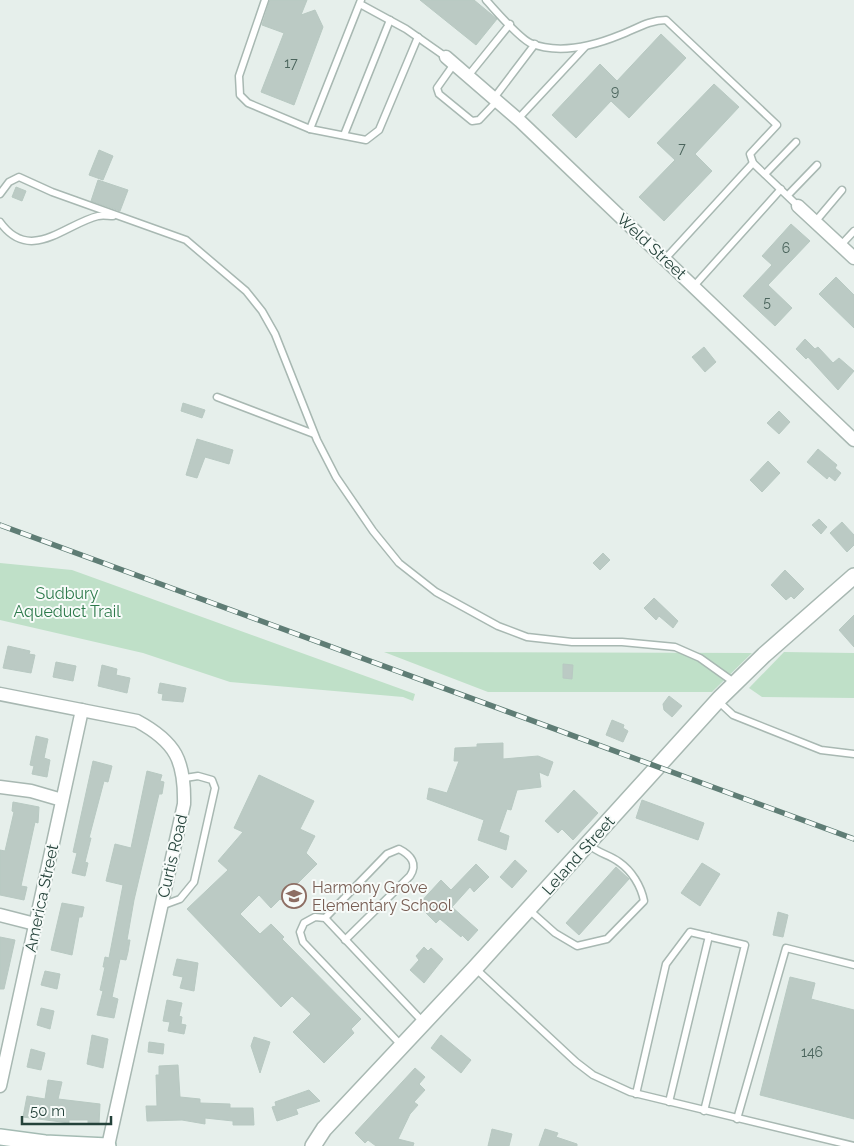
<svg xmlns="http://www.w3.org/2000/svg" width="854" height="1146" font-family="Raleway,sans-serif">
	<rect width="100%" height="100%" fill="#e6efeb"/>
	<g fill="#bfe0c8">
		<polygon points="0,563 72,570 415,694 413,701 403,697 230,682 143,653 0,620"/>
		<polygon points="384,652 752,653 712,692 488,692"/>
		<polygon points="784,652 854,653 854,698 762,697 749,688"/>
	</g>
	<g fill="#bbcac4" stroke="#b8c9c2">
		<polygon points="270,0 307,0 301,15 315,10 323,27 294,105 261,92 284,33 262,25"/>
		<polygon points="420,0 474,0 497,19 476,45"/>
		<polygon points="661,34 686,58 629,118 611,101 576,138 552,115 600,64 617,81"/>
		<polygon points="714,84 739,107 695,154 712,171 664,221 639,197 675,160 657,143"/>
		<polygon points="99,150 113,156 103,180 89,175"/>
		<polygon points="98,180 128,190 120,211 91,201"/>
		<polygon points="16,187 26,191 22,201 12,197"/>
		<polygon points="791,224 810,241 768,285 792,308 775,326 743,296 772,265 762,256"/>
		<polygon points="836,277 854,295 854,328 819,294"/>
		<polygon points="805,339 815,349 818,347 833,363 839,358 854,371 838,390 808,357 806,359 796,349"/>
		<polygon points="704,347 716,362 705,372 692,357"/>
		<polygon points="183,403 205,410 202,418 181,411"/>
		<polygon points="779,411 790,422 779,434 767,423"/>
		<polygon points="197,439 233,450 229,464 205,457 197,478 186,475"/>
		<polygon points="818,449 837,465 835,468 841,473 835,481 829,476 827,479 807,462"/>
		<polygon points="768,461 780,473 762,492 750,480"/>
		<polygon points="819,519 827,527 821,534 812,525"/>
		<polygon points="842,522 854,535 854,545 847,552 830,533"/>
		<polygon points="603,553 610,560 600,570 593,563"/>
		<polygon points="785,570 804,589 794,599 791,596 786,600 771,585"/>
		<polygon points="654,598 678,621 673,628 659,616 656,620 644,608"/>
		<polygon points="854,615 854,647 839,630"/>
		<polygon points="8,646 30,651 29,654 35,655 31,673 3,668"/>
		<polygon points="56,662 76,666 73,681 53,677"/>
		<polygon points="563,664 573,665 572,679 563,678"/>
		<polygon points="102,665 117,669 116,675 130,678 127,693 98,686"/>
		<polygon points="160,683 186,688 183,702 162,700 163,694 158,693"/>
		<polygon points="669,696 682,706 672,717 664,710 663,704"/>
		<polygon points="612,720 624,725 623,728 628,731 623,742 606,735"/>
		<polygon points="36,736 48,739 44,758 50,760 47,777 32,774 34,766 30,765"/>
		<polygon points="503,743 503,759 538,756 553,762 548,776 539,772 541,787 517,790 511,810 507,809 499,832 509,836 506,850 478,840 484,820 427,799 429,788 447,793 459,761 454,761 455,748 477,747 477,744"/>
		<polygon points="93,761 112,766 108,782 104,781 89,838 91,838 85,862 88,863 85,876 72,873 77,853 73,852"/>
		<polygon points="147,771 162,775 160,781 164,782 162,794 159,794 134,900 127,940 130,940 128,952 126,960 120,959 112,997 118,999 114,1018 97,1015 103,991 100,990 105,967 103,967 105,957 109,958 123,885 106,881 115,844 131,848"/>
		<polygon points="259,775 314,801 300,829 315,836 306,853 317,864 281,900 280,899 271,908 259,895 240,914 260,934 271,924 284,937 282,939 361,1019 351,1029 354,1033 324,1063 293,1032 311,1014 292,996 281,1007 187,909 228,870 218,861 243,832 234,828"/>
		<polygon points="574,790 598,813 573,840 562,829 558,833 545,821"/>
		<polygon points="642,800 704,823 698,840 636,818"/>
		<polygon points="13,802 39,807 38,823 35,822 21,886 27,887 24,900 0,895 0,850 5,851 14,812 12,811"/>
		<polygon points="515,860 527,871 512,888 500,877"/>
		<polygon points="702,863 720,874 700,906 681,893"/>
		<polygon points="476,864 489,877 474,892 470,887 452,907 478,930 468,941 462,935 461,937 440,919 436,923 418,905 441,880 451,890"/>
		<polygon points="616,867 629,879 579,935 566,923"/>
		<polygon points="62,903 84,907 82,917 79,917 72,955 51,950"/>
		<polygon points="778,912 788,915 783,937 773,935"/>
		<polygon points="0,937 15,940 4,989 0,989"/>
		<polygon points="424,947 428,951 431,948 443,959 424,983 410,970 419,960 416,956"/>
		<polygon points="177,959 198,963 194,991 180,988 183,977 173,975"/>
		<polygon points="45,971 60,974 57,989 41,985"/>
		<polygon points="790,977 815,983 811,999 854,1010 854,1119 760,1095"/>
		<polygon points="167,1000 182,1003 179,1016 182,1017 181,1024 186,1025 184,1034 168,1031 170,1022 163,1021"/>
		<polygon points="41,1008 54,1011 50,1029 37,1025"/>
		<polygon points="92,1035 108,1039 103,1068 87,1064"/>
		<polygon points="441,1035 471,1060 461,1073 431,1048"/>
		<polygon points="254,1037 270,1042 260,1073 251,1046"/>
		<polygon points="149,1042 164,1044 163,1054 148,1052"/>
		<polygon points="31,1049 45,1053 41,1070 27,1067"/>
		<polygon points="178,1065 180,1097 200,1099 200,1103 230,1104 230,1108 253,1108 254,1125 233,1125 233,1121 205,1118 205,1124 182,1120 147,1121 146,1106 157,1106 156,1075 159,1075 159,1066"/>
		<polygon points="415,1068 425,1077 419,1084 425,1090 414,1102 418,1105 410,1114 398,1139 414,1143 413,1146 376,1146 368,1140 365,1143 355,1133"/>
		<polygon points="48,1080 62,1082 58,1099 100,1104 99,1124 88,1123 88,1120 69,1120 69,1123 23,1117 27,1096 45,1099"/>
		<polygon points="309,1090 320,1101 296,1109 298,1114 277,1121 272,1107 276,1106 275,1102"/>
		<polygon points="492,1129 512,1134 509,1146 488,1146"/>
		<polygon points="545,1129 558,1133 556,1137 577,1144 577,1146 539,1146"/>
	</g>
	<g fill="none" stroke-linecap="round" stroke-linejoin="round">
		<defs>
			<g id="service">
				<polyline points="265,0 239,76 240,95 248,103 310,129 366,140 379,130 418,37"/>
				<path d="M 486,0 C 497,12 517,36 530,43 C 559,55 593,46 620,35 C 636,29 649,20 666,20 L 777,125 L 750,154 L 753,163"/>
				<polyline points="360,4 406,29 446,57"/>
				<polyline points="454,64 437,88 439,94 472,121 479,120 497,101"/>
				<polyline points="468,76 510,24"/>
				<polyline points="494,98 535,44"/>
				<polyline points="518,119 585,47"/>
				<polyline points="310,129 361,0"/>
				<polyline points="344,135 390,20"/>
				<polyline points="765,174 796,142"/>
				<polyline points="0,194 9,182 19,177 52,192 186,240 246,291 262,311 275,334 317,440 336,477 373,531 399,563 436,592 498,626 527,637 572,642 622,642 675,647 700,658 735,683"/>
				<polyline points="788,195 817,165"/>
				<path d="M 0,222 C 30,264 65,224 98,216 C 103,215 108,216 113,216"/>
				<polyline points="815,222 842,190"/>
				<polyline points="841,245 854,231"/>
				<polyline points="665,259 753,163 798,206"/>
				<polyline points="694,286 781,189"/>
				<polyline points="217,397 314,434"/>
				<polyline points="718,701 733,715 821,750 854,754"/>
				<polyline points="161,906 180,899 194,882 215,788 212,780 198,776 185,778"/>
				<path d="M 528,909 L 555,933 L 577,946 L 607,939 L 644,901 C 641,886 632,871 619,862 C 608,854 599,854 588,844"/>
				<path d="M 325,918 L 387,854 L 399,849 C 411,855 418,864 410,876 L 345,940"/>
				<polyline points="475,968 576,1062 593,1075 630,1092 854,1146"/>
				<polyline points="402,1046 303,942 300,932 304,923 315,917 325,918 423,1022"/>
				<polyline points="636,1094 666,964 690,932 745,945 704,1111"/>
				<polyline points="669,1102 709,936"/>
				<polyline points="737,1119 786,948 854,965"/>
			</g>
			<g id="minor">
				<polyline points="446,57 520,121 854,440"/>
				<polyline points="798,206 854,258"/>
				<path d="M 0,694 L 137,721 C 176,742 185,761 184,804 L 108,1146"/>
				<polyline points="0,787 31,791 62,800"/>
				<polyline points="0,915 35,924"/>
				<polyline points="0,1086 82,710"/>
			</g>
			<polyline id="tertiary" points="313,1146 324,1129 475,968 720,698 764,655 854,576"/>
			<polyline id="secondary" points="0,1137 45,1143 108,1146"/>
		</defs>
		<use href="#service" stroke="#a8b8b2" stroke-width="9"/>
		<use href="#minor" stroke="#a8b8b2" stroke-width="15"/>
		<use href="#tertiary" stroke="#a8b8b2" stroke-width="18"/>
		<use href="#secondary" stroke="#a4bbb3" stroke-width="18"/>
		<use href="#service" stroke="#fff" stroke-width="6"/>
		<use href="#minor" stroke="#fff" stroke-width="12"/>
		<use href="#tertiary" stroke="#fff" stroke-width="15"/>
		<use href="#secondary" stroke="#fff" stroke-width="15"/>
		<defs>
			<polyline id="rail" points="0,525 854,839"/>
		</defs>
		<use href="#rail" stroke="#5f7d75" stroke-width="5.5"/>
		<use href="#rail" stroke="#f7fbf9" stroke-width="4" stroke-dasharray="11" stroke-linecap="butt"/>
	</g>
	<defs>
		<symbol id="school-ring" viewBox="-11 -11 22 22"><circle r="9.5" fill="#f7fbf9" stroke="#8d6e63" stroke-width="1.5"/><path d="M0-5L7-2L0 1L-7-2ZM-4 1L0 2.5L4 1V4Q0 6-4 4Z" fill="#8d6e63"/></symbol>
	</defs>
	<g fill-rule="evenodd">
		<use href="#school-ring" x="280" y="882" width="28" height="28"/>
	</g>
	<g text-anchor="middle" stroke-width="4" stroke-linejoin="round" paint-order="stroke">
		<g font-size="14" fill="#4a645c">
			<text x="291" y="68">17</text>
			<text x="615" y="96">9</text>
			<text x="682" y="153">7</text>
			<text x="786" y="253">6</text>
			<text x="767" y="307">5</text>
			<text x="812" y="1057">146</text>
		</g>
		<g font-size="16" fill="#24423a" stroke="#f7fbf9">
			<text transform="translate(652 246) rotate(43)" y="6">Weld Street</text>
			<text transform="translate(578 855) rotate(-48)" y="6">Leland Street</text>
			<text transform="translate(172 856) rotate(-77)" y="6">Curtis Road</text>
			<text transform="translate(41 898) rotate(-78)" y="6">America Street</text>
		</g>
		<g font-size="16" fill="#2d7a4b" stroke="#f7fbf9">
			<text x="67" y="599">Sudbury<tspan x="67" dy="18">Aqueduct Trail</tspan></text>
		</g>
		<g font-size="16" fill="#785e54" stroke="#f7fbf9" text-anchor="start">
			<text x="312" y="893">Harmony Grove<tspan x="312" dy="18">Elementary School</tspan></text>
		</g>
	</g>
	<path d="M22 1116v8h89v-8" fill="none" stroke="#24423a" stroke-width="2.5"/>
	<text x="30" y="1116" font-size="15" fill="#24423a" stroke="#f7fbf9" stroke-width="4" paint-order="stroke">50 m</text>
</svg>
